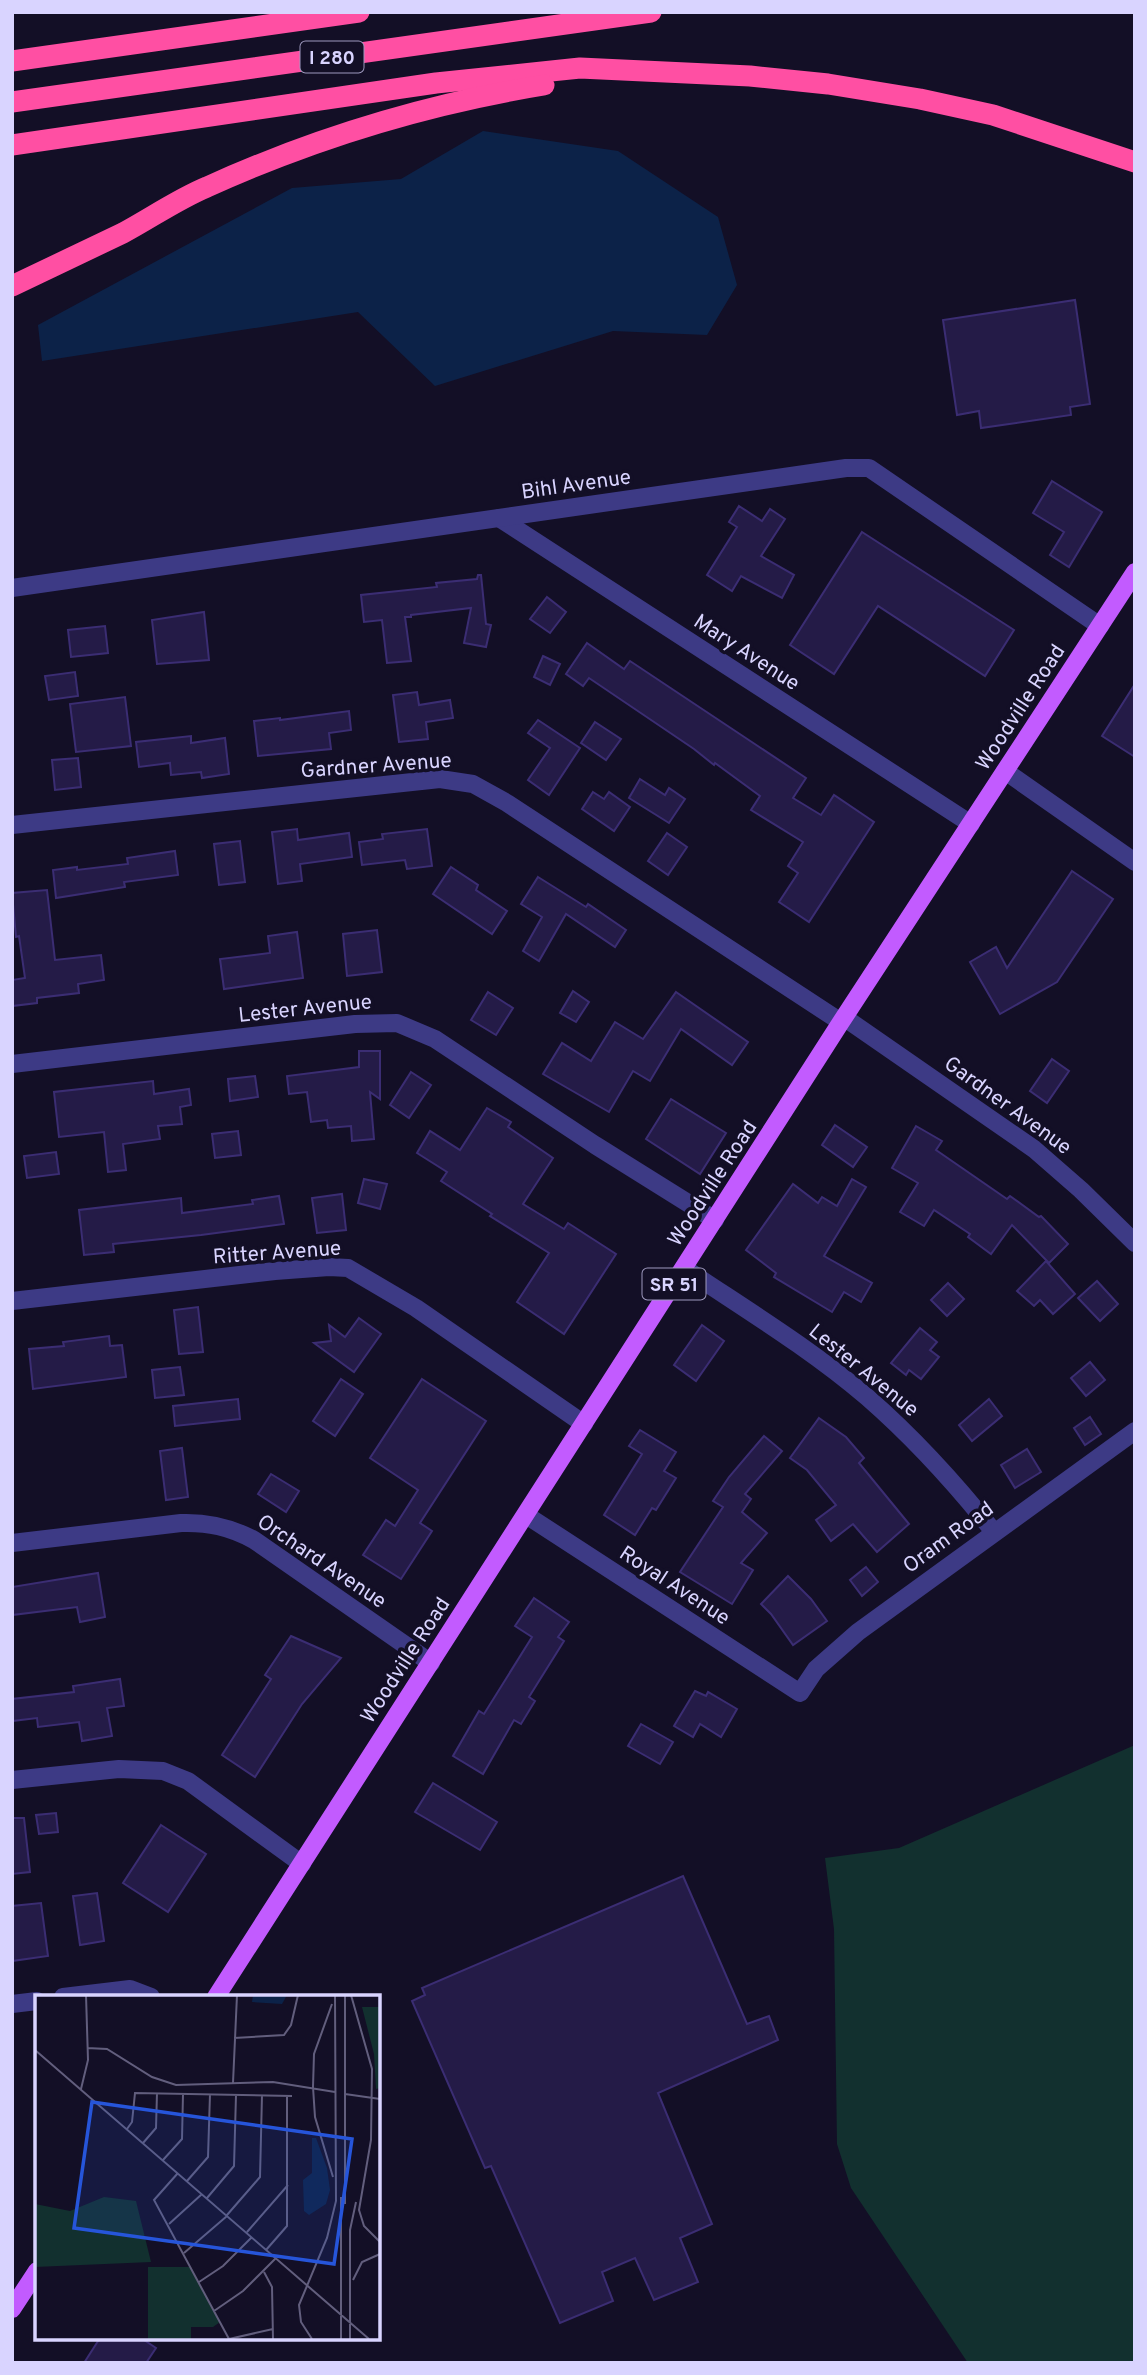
<svg xmlns="http://www.w3.org/2000/svg" width="1147" height="2375" font-family="Overpass,sans-serif">
	<rect width="100%" height="100%" fill="#130f26"/>
	<polygon fill="#12302f" points="1135,1745 1135,2363 968,2363 851,2188 837,2144 834,1929 825,1858 899,1848"/>
	<polygon fill="#0c2248" points="483,131 618,151 718,217 737,285 707,335 613,331 435,386 358,312 42,361 38,325 292,188 401,179"/>
	<g fill="#241b47" stroke="#3b2d73" stroke-width="2">
		<polygon points="1075,300 1090,404 1070,407 1071,415 981,428 979,411 957,415 943,320"/>
		<polygon points="1052,481 1102,512 1069,567 1050,555 1064,532 1033,513"/>
		<polygon points="739,506 762,521 770,509 785,519 761,556 794,575 782,598 741,576 732,591 707,575 737,527 729,522"/>
		<polygon points="862,532 1014,630 985,676 878,606 834,674 790,645"/>
		<polygon points="478,575 481,575 486,624 491,625 486,647 464,643 471,608 411,615 411,617 405,617 411,661 387,663 382,620 364,622 361,595 437,587 436,583 477,579"/>
		<polygon points="547,597 566,612 550,633 530,619"/>
		<polygon points="204,612 209,660 157,664 152,620"/>
		<polygon points="105,626 108,653 71,657 68,630"/>
		<polygon points="587,643 624,669 630,661 806,778 793,798 821,815 834,795 874,822 809,922 779,902 798,873 788,866 803,842 751,810 760,796 715,763 714,765 694,749 589,678 583,686 566,674"/>
		<polygon points="543,656 560,664 550,685 534,677"/>
		<polygon points="75,672 78,696 49,700 45,676"/>
		<polygon points="1135,684 1135,757 1102,736"/>
		<polygon points="417,692 419,705 450,700 453,718 426,722 428,739 399,742 393,695"/>
		<polygon points="125,697 131,746 76,752 70,704"/>
		<polygon points="349,711 351,730 329,733 331,749 258,756 254,721 280,718 280,720"/>
		<polygon points="538,720 580,748 549,795 528,780 550,748 528,733"/>
		<polygon points="595,722 621,739 606,760 581,743"/>
		<polygon points="191,736 191,743 225,738 229,774 202,778 201,772 171,775 170,763 139,767 136,742"/>
		<polygon points="78,758 81,787 55,790 52,760"/>
		<polygon points="640,779 665,795 669,788 685,799 669,823 629,798"/>
		<polygon points="593,792 604,799 609,792 630,807 614,831 582,809"/>
		<polygon points="297,829 298,840 349,833 352,857 300,864 302,881 278,884 272,832"/>
		<polygon points="427,829 432,866 407,869 405,860 362,865 359,842 383,839 382,834"/>
		<polygon points="667,833 687,847 668,875 648,861"/>
		<polygon points="240,841 245,882 219,885 214,844"/>
		<polygon points="175,851 178,875 124,882 125,887 56,898 53,870 77,867 77,870 128,864 127,858"/>
		<polygon points="451,867 478,885 476,890 507,911 492,934 433,894"/>
		<polygon points="1072,871 1113,899 1057,982 1000,1014 970,962 996,947 1007,968"/>
		<polygon points="538,877 586,907 588,904 626,930 615,947 566,914 539,961 523,951 542,917 521,904"/>
		<polygon points="47,890 55,960 101,955 104,980 78,984 79,993 37,998 37,1003 12,1006 12,980 25,978 19,936 16,937 12,893"/>
		<polygon points="377,930 382,972 347,976 343,934"/>
		<polygon points="297,932 303,978 224,989 220,959 270,953 268,936"/>
		<polygon points="573,991 589,1002 576,1022 560,1013"/>
		<polygon points="488,992 513,1008 496,1035 471,1020"/>
		<polygon points="676,992 748,1042 732,1065 681,1029 650,1081 633,1071 609,1112 543,1074 562,1043 591,1061 615,1022 643,1039"/>
		<polygon points="359,1051 380,1051 380,1099 370,1092 374,1139 352,1141 351,1126 328,1128 327,1120 311,1122 307,1092 289,1094 287,1076 359,1067"/>
		<polygon points="1052,1059 1069,1071 1047,1103 1030,1091"/>
		<polygon points="411,1072 431,1085 409,1118 390,1105"/>
		<polygon points="255,1076 258,1097 230,1101 228,1079"/>
		<polygon points="153,1081 154,1094 189,1089 191,1105 180,1107 182,1124 158,1126 160,1139 123,1144 126,1170 108,1172 104,1132 59,1137 54,1092"/>
		<polygon points="671,1099 726,1133 700,1174 646,1139"/>
		<polygon points="487,1108 511,1122 508,1127 553,1158 523,1204 564,1229 568,1223 616,1254 564,1334 517,1302 549,1253 490,1216 492,1214 441,1181 447,1172 417,1153 430,1131 460,1150"/>
		<polygon points="835,1125 867,1147 853,1167 822,1145"/>
		<polygon points="916,1126 942,1141 936,1150 1007,1199 1010,1196 1039,1217 1041,1216 1068,1244 1049,1263 1012,1225 991,1254 968,1237 970,1234 934,1210 924,1226 900,1212 918,1183 892,1168"/>
		<polygon points="238,1131 241,1155 215,1158 212,1134"/>
		<polygon points="56,1152 59,1174 27,1178 24,1156"/>
		<polygon points="364,1179 387,1184 380,1209 358,1203"/>
		<polygon points="852,1179 866,1187 824,1256 872,1283 861,1302 844,1292 832,1312 774,1277 776,1273 746,1250 793,1184 818,1203 822,1197 837,1206"/>
		<polygon points="342,1194 346,1230 317,1233 312,1198"/>
		<polygon points="279,1196 284,1224 201,1235 113,1244 114,1252 84,1255 79,1210 181,1198 182,1213 253,1204 252,1200"/>
		<polygon points="1046,1261 1075,1294 1053,1314 1040,1300 1034,1306 1017,1291"/>
		<polygon points="1097,1281 1118,1304 1100,1321 1078,1298"/>
		<polygon points="948,1283 964,1299 947,1316 931,1300"/>
		<polygon points="198,1307 203,1352 179,1354 174,1310"/>
		<polygon points="359,1318 381,1334 354,1372 314,1343 331,1341 329,1325 345,1337"/>
		<polygon points="702,1325 724,1341 696,1381 674,1365"/>
		<polygon points="920,1328 937,1342 930,1350 939,1357 921,1379 909,1370 906,1375 891,1363"/>
		<polygon points="109,1336 110,1346 122,1345 126,1377 33,1389 29,1349 64,1346 63,1342"/>
		<polygon points="1090,1362 1105,1380 1086,1396 1071,1378"/>
		<polygon points="180,1367 184,1395 155,1398 152,1370"/>
		<polygon points="341,1379 363,1394 335,1436 313,1421"/>
		<polygon points="422,1379 486,1421 420,1523 432,1531 401,1579 363,1555 386,1520 395,1526 418,1490 370,1458"/>
		<polygon points="238,1399 240,1419 175,1426 173,1406"/>
		<polygon points="989,1399 1002,1416 972,1441 959,1425"/>
		<polygon points="1090,1417 1101,1434 1085,1445 1074,1428"/>
		<polygon points="819,1418 846,1437 864,1458 859,1463 909,1524 877,1552 853,1524 831,1541 816,1520 836,1505 807,1470 790,1458"/>
		<polygon points="640,1430 676,1452 664,1471 676,1478 656,1510 652,1508 635,1535 604,1515 642,1454 629,1446"/>
		<polygon points="764,1436 782,1451 745,1494 751,1499 742,1512 767,1533 741,1563 753,1570 732,1604 680,1572 723,1507 713,1501 729,1477"/>
		<polygon points="182,1448 188,1497 166,1500 160,1451"/>
		<polygon points="1027,1449 1041,1472 1015,1488 1001,1465"/>
		<polygon points="271,1474 299,1491 286,1512 258,1494"/>
		<polygon points="866,1567 878,1582 862,1596 850,1580"/>
		<polygon points="98,1573 105,1617 80,1622 77,1607 12,1615 12,1587"/>
		<polygon points="788,1576 811,1599 827,1621 793,1645 771,1614 761,1604"/>
		<polygon points="534,1598 569,1622 558,1637 564,1641 529,1697 535,1701 521,1724 514,1720 483,1774 453,1756 479,1711 484,1714 532,1637 515,1626"/>
		<polygon points="291,1636 341,1658 302,1704 255,1777 222,1755 271,1679 265,1675"/>
		<polygon points="120,1679 124,1706 107,1708 112,1736 82,1741 79,1722 38,1727 37,1718 12,1721 12,1699 74,1692 73,1686"/>
		<polygon points="695,1691 706,1696 708,1692 737,1709 721,1737 700,1724 693,1737 674,1726"/>
		<polygon points="641,1724 673,1742 660,1764 628,1746"/>
		<polygon points="433,1783 497,1822 480,1850 415,1812"/>
		<polygon points="56,1813 58,1832 39,1834 36,1815"/>
		<polygon points="12,1818 24,1818 30,1872 12,1874"/>
		<polygon points="161,1825 206,1854 168,1912 123,1883"/>
		<polygon points="683,1876 747,2024 769,2016 778,2040 658,2093 712,2224 680,2238 698,2282 654,2300 635,2258 602,2272 613,2301 560,2323 491,2166 485,2168 412,2001 425,1995 422,1988"/>
		<polygon points="97,1893 104,1941 80,1945 73,1896"/>
		<polygon points="41,1903 48,1956 12,1961 12,1906"/>
		<polygon points="100,2338 141,2338 156,2348 146,2363 84,2363"/>
	</g>
	<g fill="none" stroke-linecap="round" stroke-linejoin="round">
		<g stroke="#3d3a85" stroke-width="18">
			<polyline points="499,518 971,824"/>
			<polyline points="12,588 846,468 869,468 1100,626"/>
			<polyline points="1005,771 1135,862"/>
			<polyline points="12,825 440,779 473,784 507,803 841,1022"/>
			<polyline points="845,1018 1034,1149 1081,1190 1135,1243"/>
			<polyline points="12,1064 355,1024 397,1023 435,1039 595,1145 715,1220"/>
			<path d="M 684,1268 C 745,1309 811,1349 867,1397 C 914,1438 955,1483 994,1532"/>
			<polyline points="12,1301 275,1271 329,1267 348,1268 416,1308 584,1424"/>
			<polyline points="526,1515 800,1693 816,1669 858,1632 1135,1431"/>
			<path d="M 12,1543 L 181,1523 C 208,1522 230,1527 254,1540 L 431,1663"/>
			<polyline points="12,1780 119,1769 163,1771 188,1781 302,1864"/>
			<polyline points="63,1997 130,1989 151,1997"/>
			<polyline points="12,2004 37,2001"/>
		</g>
		<g stroke="#c25bff" stroke-width="18">
			<polyline points="216,1997 841,1022 1135,572"/>
			<polyline points="12,2309 37,2271"/>
		</g>
		<g stroke="#ff4fa3" stroke-width="21">
			<polyline points="12,61 359,12"/>
			<polyline points="12,102 651,12"/>
			<polyline points="12,145 436,83 580,68 750,76 828,84 920,99 993,115 1135,162"/>
			<path d="M 12,286 C 49,268 86,251 123,233 C 151,218 178,199 207,187 C 315,138 427,104 544,85"/>
		</g>
	</g>
	<g text-anchor="middle" stroke-width="7" stroke-linejoin="round" paint-order="stroke">
		<g fill="#130f26" stroke="#9e99be" stroke-width="2">
			<rect x="300.5" y="41.5" width="63" height="31" rx="5"/>
			<rect x="642.5" y="1268.5" width="63" height="31" rx="5"/>
		</g>
		<g font-size="19" font-weight="bold" fill="#d9d4ff">
			<text x="332" y="64">I 280</text>
			<text x="674" y="1291">SR 51</text>
		</g>
		<g font-size="21" fill="#d9d4ff" stroke="#130f26">
			<text transform="translate(576 484) rotate(-8)" y="7">Bihl Avenue</text>
			<text transform="translate(747 652) rotate(33)" y="7">Mary Avenue</text>
			<text transform="translate(1020 707) rotate(-57)" y="7">Woodville Road</text>
			<text transform="translate(376 765) rotate(-4)" y="7">Gardner Avenue</text>
			<text transform="translate(305 1008) rotate(-6)" y="7">Lester Avenue</text>
			<text transform="translate(1008 1105) rotate(36)" y="7">Gardner Avenue</text>
			<text transform="translate(712 1183) rotate(-57)" y="7">Woodville Road</text>
			<text transform="translate(277 1252) rotate(-4)" y="7">Ritter Avenue</text>
			<text transform="translate(864 1370) rotate(39)" y="7">Lester Avenue</text>
			<text transform="translate(948 1537) rotate(-36)" y="7">Oram Road</text>
			<text transform="translate(322 1561) rotate(34)" y="7">Orchard Avenue</text>
			<text transform="translate(675 1585) rotate(33)" y="7">Royal Avenue</text>
			<text transform="translate(405 1660) rotate(-57)" y="7">Woodville Road</text>
		</g>
	</g>
	<g transform="translate(35 1995)">
		<rect width="345" height="345" fill="#130f26"/>
		<path d="M 327,12 L 345,12 L 345,93 L 341,94 L 339,59 ZM 69,202 L 101,206 L 116,267 L 0,272 L 0,209 L 35,216 ZM 113,272 L 156,272 L 185,327 L 178,332 L 156,332 L 156,344 L 113,344 Z" fill="#12302f"/>
		<path d="M 218,0 L 252,0 L 247,9 L 217,7 ZM 277,143 L 281,143 L 292,173 L 295,195 L 291,209 L 274,220 L 269,216 L 268,185 L 277,178 Z" fill="#0c2248"/>
		<path fill="none" stroke="#625e7d" stroke-width="2" d="M 310,0 L 310,209M 316,0 L 337,74 L 336,145 L 324,215 L 329,231 L 345,247M 297,9 L 279,59 L 278,92 L 280,122 L 298,182M 199,43 L 249,40 L 256,30 L 263,0M 52,53 L 72,54 L 117,82 L 141,90 L 238,87 L 300,97M 0,55 L 334,344M 198,88 L 202,0M 46,94 L 53,65 L 51,0M 310,99 L 345,104M 92,134 L 97,127 L 100,98 L 257,101M 108,148 L 121,133 L 122,98M 128,165 L 147,144 L 148,99M 143,178 L 119,205 L 194,344M 152,186 L 173,162 L 175,99M 306,202 L 306,344M 172,203 L 199,171 L 201,100M 192,220 L 225,182 L 227,100M 134,229 L 167,199M 212,237 L 253,190M 231,255 L 252,231 L 252,101M 149,258 L 192,221M 229,277 L 237,292 L 238,344M 318,285 L 327,267 L 345,259M 164,287 L 188,271 L 217,242M 179,316 L 208,296 L 241,263M 194,344 L 238,334M 277,344 L 266,327 L 264,310 L 292,243 L 301,206 L 300,0M 315,344 L 315,235 L 321,207"/>
		<path fill="#2655da" fill-opacity="0.15" stroke="#2655da" stroke-width="3.5" d="M 57,107 L 317,144 L 299,269 L 39,233 Z"/>
		<rect width="345" height="345" fill="none" stroke="#d9d4ff" stroke-width="3.5"/>
	</g>
	<rect width="1147" height="2375" fill="none" stroke="#d9d4ff" stroke-width="28"/>
</svg>
